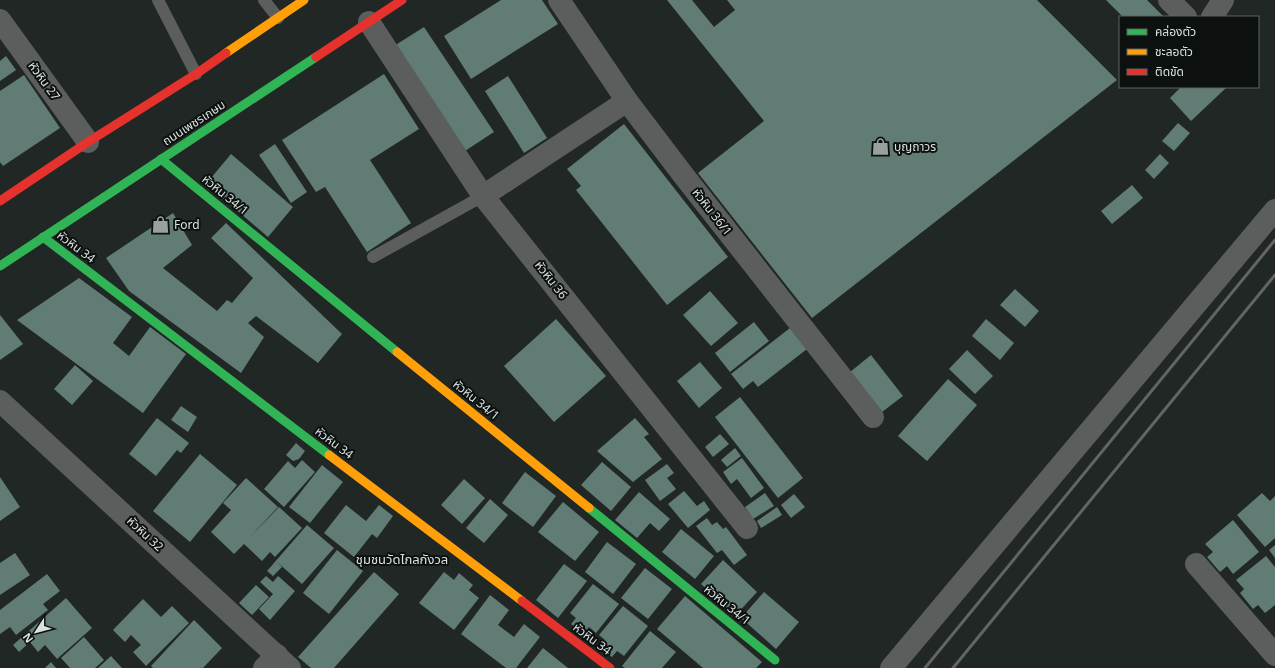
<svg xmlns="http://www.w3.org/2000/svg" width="1275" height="668" font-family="Georgia,'Noto Sans Thai',serif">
	<rect width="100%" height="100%" fill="#212725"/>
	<g fill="#607c75">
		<polygon points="501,0 542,0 558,24 471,79 444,36"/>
		<polygon points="667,0 692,0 714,27 735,10 727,0 1037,0 1117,80 812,318 698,173 764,121"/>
		<polygon points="1106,0 1147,0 1164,17 1123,17"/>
		<polygon points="424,27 494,132 465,151 394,46"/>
		<polygon points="6,56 16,70 0,81 0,61"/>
		<polygon points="384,74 419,129 370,160 411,223 367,252 325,187 316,192 282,140"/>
		<polygon points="24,75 60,128 3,166 0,162 0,91"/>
		<polygon points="508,76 547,138 524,153 485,91"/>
		<polygon points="1181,87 1227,87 1191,121 1170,98"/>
		<polygon points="1178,123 1190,133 1174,151 1162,141"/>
		<polygon points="624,124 728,257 667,305 576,190 581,186 567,169"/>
		<polygon points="275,144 307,192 291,203 259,155"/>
		<polygon points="231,154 293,207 268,237 206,184"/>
		<polygon points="1160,154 1169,163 1154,179 1145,170"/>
		<polygon points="1132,185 1143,198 1112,224 1101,211"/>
		<polygon points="173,213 192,245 163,268 217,311 227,300 232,303 253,278 211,238 226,223 342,334 318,363 256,316 248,323 264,337 241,373 129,291 106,258"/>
		<polygon points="79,278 132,317 113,343 129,356 150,327 186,354 143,413 17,320"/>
		<polygon points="1015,289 1039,311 1025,327 1000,305"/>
		<polygon points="710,291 738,323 711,346 683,315"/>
		<polygon points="0,315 23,344 0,360"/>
		<polygon points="556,319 606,376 554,422 504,366"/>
		<polygon points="986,319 1014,343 1000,360 972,336"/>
		<polygon points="754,322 769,341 730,372 715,353"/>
		<polygon points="790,328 807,349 758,387 753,381 743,389 731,374"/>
		<polygon points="967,350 993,376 975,394 949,369"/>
		<polygon points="871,355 903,396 882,412 850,372"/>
		<polygon points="700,362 722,388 699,408 677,381"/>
		<polygon points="75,365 93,381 72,405 54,389"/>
		<polygon points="948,379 977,405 927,461 898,436"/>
		<polygon points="740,397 803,478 778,498 715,417"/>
		<polygon points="181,406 197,417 188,432 171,420"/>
		<polygon points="157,418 189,443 181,453 177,450 156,476 129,454"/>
		<polygon points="635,418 649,434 644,437 662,459 633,482 597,451"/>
		<polygon points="720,434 729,444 713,457 705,447"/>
		<polygon points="296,443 305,451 299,459 293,461 286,455"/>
		<polygon points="735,448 741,456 727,467 721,460"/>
		<polygon points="200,454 237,485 190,542 153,511"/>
		<polygon points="742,458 764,488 751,498 737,479 731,484 723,472"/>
		<polygon points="302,460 315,472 284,507 264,489 288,461 295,468"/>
		<polygon points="602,462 631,487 611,511 581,485"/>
		<polygon points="667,464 674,473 667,478 676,489 660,501 645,480"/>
		<polygon points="322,465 343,482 310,523 289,507"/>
		<polygon points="525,472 556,496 533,527 502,503"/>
		<polygon points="0,477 20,507 0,521"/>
		<polygon points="246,478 278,507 252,535 279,507 302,528 275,557 270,552 262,561 244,544 234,554 211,532 231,510 223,503"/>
		<polygon points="464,479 485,498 462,524 441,505"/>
		<polygon points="684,491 697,506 704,501 710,510 688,528 668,504"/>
		<polygon points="639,492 670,519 659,531 650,523 637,538 615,520"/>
		<polygon points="765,493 774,506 753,519 745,507"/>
		<polygon points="1262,493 1270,501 1275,496 1275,538 1265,547 1237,515"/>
		<polygon points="794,494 805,507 791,518 781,505"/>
		<polygon points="490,499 508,515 484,543 466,528"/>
		<polygon points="563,502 599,532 575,561 538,532"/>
		<polygon points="346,505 366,521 379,505 393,516 377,538 372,534 354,557 324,533"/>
		<polygon points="777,507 782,515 761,528 757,521"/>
		<polygon points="707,518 712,525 717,522 723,529 726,527 747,555 734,565 722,550 717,553 696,526"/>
		<polygon points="1233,520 1259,552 1233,574 1227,566 1220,572 1207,557 1213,552 1205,544"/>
		<polygon points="307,525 334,548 302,584 277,562 282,567 273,576 267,571"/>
		<polygon points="681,529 714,556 695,579 662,552"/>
		<polygon points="607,542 636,564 613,594 585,572"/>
		<polygon points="1275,545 1275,558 1269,550"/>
		<polygon points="337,550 363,571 329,614 303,593"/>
		<polygon points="15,553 30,575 0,595 0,563"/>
		<polygon points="1266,556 1275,567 1275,605 1265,613 1258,605 1253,609 1240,593 1244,589 1236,580"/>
		<polygon points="723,560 757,592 735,616 701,584"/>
		<polygon points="564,564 587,581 558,618 536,600"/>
		<polygon points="645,568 672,589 648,619 621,598"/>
		<polygon points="374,572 399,594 334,668 311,668 298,657"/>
		<polygon points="444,572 454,580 459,573 473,585 469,590 479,598 454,630 419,603"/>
		<polygon points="47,574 60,591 43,604 48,610 16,635 10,627 0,634 0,610"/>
		<polygon points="266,576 273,582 278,576 295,591 270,620 259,609 273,594 260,582"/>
		<polygon points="593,584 619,604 596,633 589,627 584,634 571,624 576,618 570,613"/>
		<polygon points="256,585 269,597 252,615 239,603"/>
		<polygon points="764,592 799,622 776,649 741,618"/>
		<polygon points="490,595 509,610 498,625 514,637 524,624 540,637 516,668 506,668 461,634"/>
		<polygon points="685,596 762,662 756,668 703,668 657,629"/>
		<polygon points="66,598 92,628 57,659 45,645 38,652 30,642 19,652 13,645"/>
		<polygon points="143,599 161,617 172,606 189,623 146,666 133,652 141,645 131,635 125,642 113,630"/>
		<polygon points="623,606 648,626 624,656 617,651 612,657 599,647 605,640 599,635"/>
		<polygon points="194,620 222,648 203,668 153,668 151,666"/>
		<polygon points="650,631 676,652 662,668 625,668 622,666"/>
		<polygon points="84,637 104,660 95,668 70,668 61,658"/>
		<polygon points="543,648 568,668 527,668"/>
		<polygon points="111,656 122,668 98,668"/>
		<polygon points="51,662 56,668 45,668"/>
	</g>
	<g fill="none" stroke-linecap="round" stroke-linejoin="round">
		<g stroke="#5b5e5c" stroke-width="12">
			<polyline points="158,0 196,74"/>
			<polyline points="264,0 278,18"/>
			<polyline points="373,257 483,196"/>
		</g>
		<g stroke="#5b5e5c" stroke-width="22">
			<polyline points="559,0 627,101 684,176 873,417"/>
			<polyline points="1169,0 1186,17"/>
			<polyline points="1212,17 1223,0"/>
			<polyline points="0,20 88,142"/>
			<polyline points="369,22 483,196 747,528"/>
			<polyline points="483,196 627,101"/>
			<polyline points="0,401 290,668"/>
			<polyline points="1196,564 1275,655"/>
			<polyline points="264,668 277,655"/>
			<polyline points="891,668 1275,210"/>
		</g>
		<g stroke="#30b455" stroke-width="9">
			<polyline points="161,159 397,352"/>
			<polyline points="43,237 329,455"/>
			<polyline points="0,266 316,57"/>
			<polyline points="589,508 775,660"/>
		</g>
		<g stroke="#ff9f0a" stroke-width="9">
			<polyline points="226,53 304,0"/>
			<polyline points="397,352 589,508"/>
			<polyline points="329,455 522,601"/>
		</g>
		<g stroke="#e5322d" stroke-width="9">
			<polyline points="316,57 402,0"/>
			<polyline points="0,201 88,142 196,74 226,53"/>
			<polyline points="522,601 610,668"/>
		</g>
		<g stroke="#626564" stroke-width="3">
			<polyline points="925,668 1275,240"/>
			<polyline points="953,668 1275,275"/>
		</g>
	</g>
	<defs>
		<symbol id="shop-bare" viewBox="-9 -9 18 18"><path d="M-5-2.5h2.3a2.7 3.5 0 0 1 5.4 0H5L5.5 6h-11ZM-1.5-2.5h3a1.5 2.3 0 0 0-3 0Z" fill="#99a19e" stroke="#0c1110" stroke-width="2.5" paint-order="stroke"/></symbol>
	</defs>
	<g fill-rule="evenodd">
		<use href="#shop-bare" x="868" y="134" width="25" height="25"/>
		<use href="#shop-bare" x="148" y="212" width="25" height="25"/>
	</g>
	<g text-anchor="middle" stroke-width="4" stroke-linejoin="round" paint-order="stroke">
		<g font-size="12" fill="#dae2df" stroke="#0c1110">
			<text transform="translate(44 81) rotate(54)" y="4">หัวหิน 27</text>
			<text transform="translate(194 123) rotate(-33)" y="4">ถนนเพชรเกษม</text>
			<text transform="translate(225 195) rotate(39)" y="4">หัวหิน 34/1</text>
			<text transform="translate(712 212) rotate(52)" y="4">หัวหิน 36/1</text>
			<text transform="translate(76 247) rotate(37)" y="4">หัวหิน 34</text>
			<text transform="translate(551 280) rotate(52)" y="4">หัวหิน 36</text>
			<text transform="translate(476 400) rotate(39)" y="4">หัวหิน 34/1</text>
			<text transform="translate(334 443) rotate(37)" y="4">หัวหิน 34</text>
			<text transform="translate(145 534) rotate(43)" y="4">หัวหิน 32</text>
			<text transform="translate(727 605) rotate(39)" y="4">หัวหิน 34/1</text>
			<text transform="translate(592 639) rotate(37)" y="4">หัวหิน 34</text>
		</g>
		<g font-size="12" fill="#dae2df" stroke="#0c1110" text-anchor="start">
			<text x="894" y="151">บุญถาวร</text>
			<text x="174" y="229">Ford</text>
		</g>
		<g font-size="13" fill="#dae2df" stroke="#0c1110">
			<text x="402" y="564">ชุมชนวัดไกลกังวล</text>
		</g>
	</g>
	<rect x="1119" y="16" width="140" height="72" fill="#0c1110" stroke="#5e6563"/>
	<rect x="1127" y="29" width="20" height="6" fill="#30b455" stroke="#5e6563"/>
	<text x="1155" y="36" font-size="12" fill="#dae2df">คล่องตัว</text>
	<rect x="1127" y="49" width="20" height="6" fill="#ff9f0a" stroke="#5e6563"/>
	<text x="1155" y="56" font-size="12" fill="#dae2df">ชะลอตัว</text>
	<rect x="1127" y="69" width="20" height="6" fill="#e5322d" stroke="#5e6563"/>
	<text x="1155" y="76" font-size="12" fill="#dae2df">ติดขัด</text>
	<g transform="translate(36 632) rotate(234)" stroke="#0c1110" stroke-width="3" paint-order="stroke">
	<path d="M0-3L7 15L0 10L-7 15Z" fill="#dae2df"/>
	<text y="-6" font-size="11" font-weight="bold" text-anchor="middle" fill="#dae2df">N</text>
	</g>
</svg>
